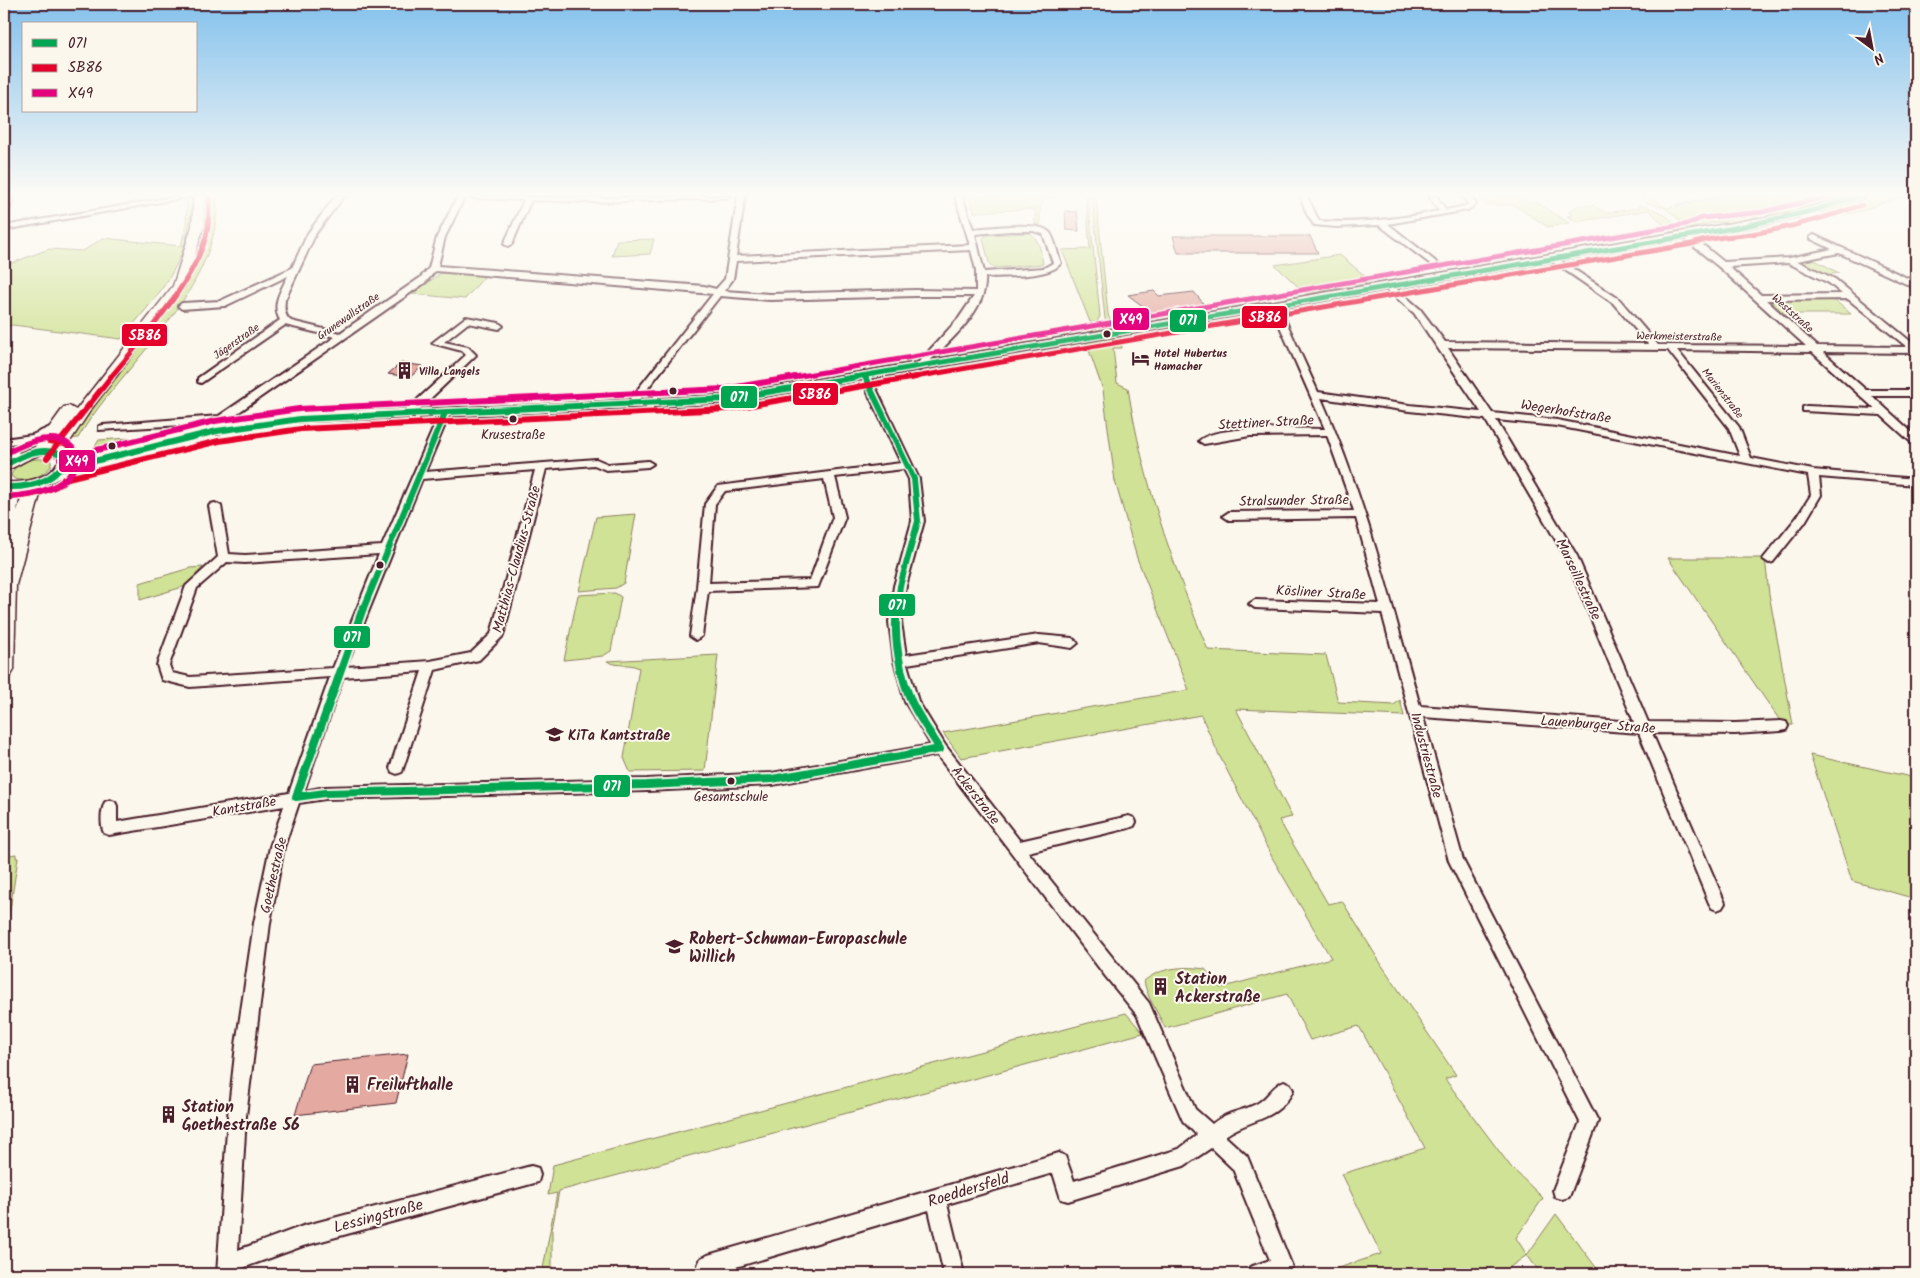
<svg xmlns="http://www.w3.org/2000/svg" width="1920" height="1278" font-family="Kalam,sans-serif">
	<rect width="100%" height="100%" fill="#fbf7ec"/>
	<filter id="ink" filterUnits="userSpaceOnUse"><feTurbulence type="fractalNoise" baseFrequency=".02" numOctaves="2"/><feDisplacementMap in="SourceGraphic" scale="10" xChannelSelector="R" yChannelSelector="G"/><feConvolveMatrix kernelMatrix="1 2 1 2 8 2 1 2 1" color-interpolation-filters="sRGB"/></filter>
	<g filter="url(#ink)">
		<g fill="#d0e296" stroke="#8d8060">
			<path d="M 217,196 L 220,196 L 217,197 C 221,292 122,363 78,438 L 68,439 L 183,287 L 197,258 L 207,222 L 209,199 Z"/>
			<polygon points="969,196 1056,196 1045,199 1040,207 1040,225 1035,225 1035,209 974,212"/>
			<polygon points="1086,196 1088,196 1100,316 1097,322 1090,322 1062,250 1090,249"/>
			<polygon points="1092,196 1096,196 1108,314 1111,323 1118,323 1119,328 1094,334 1093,330 1106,328"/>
			<polygon points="1479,196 1522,196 1527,202 1536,202 1569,223 1548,227 1514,205 1486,205"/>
			<polygon points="1640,196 1652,196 1666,208 1723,196 1851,196 1770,217 1736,223 1715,222 1689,229 1667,209 1646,202"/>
			<path d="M 1868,196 L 1908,196 C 1904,197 1898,197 1893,199 C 1873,206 1841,222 1820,212 Z"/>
			<path d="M 187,198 L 192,198 C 189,265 162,290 121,339 L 13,325 L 4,326 L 4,266 L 49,249 L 83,251 L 103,238 L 181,246 L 186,225 Z"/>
			<path d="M 1579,205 L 1592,205 L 1606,213 L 1640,208 L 1638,205 C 1656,209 1670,215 1680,230 L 1670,232 L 1649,210 L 1576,222 L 1567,216 L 1573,215 L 1569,212 Z"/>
			<path d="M 1030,233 C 1040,240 1041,253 1043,264 L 997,268 L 990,266 L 983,239 L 986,235 Z"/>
			<polygon points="654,239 650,254 612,256 617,240"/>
			<polygon points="1340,255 1372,282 1306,294 1275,265"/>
			<polygon points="1811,258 1839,273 1825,275 1801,261"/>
			<polygon points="441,273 485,276 465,299 412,294"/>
			<polygon points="1773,299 1833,299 1851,314 1785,314 1771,302"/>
			<path d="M 1120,336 L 1122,348 L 1113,348 L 1117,383 L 1128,388 C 1142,479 1173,565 1208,650 L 1326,655 L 1338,702 L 1394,705 L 1400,700 L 1404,716 L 1236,709 L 1292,817 L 1279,820 L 1328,904 L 1342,901 L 1383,967 L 1456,1075 L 1445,1079 L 1511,1167 L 1543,1198 L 1516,1238 L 1527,1255 L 1556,1214 L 1601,1274 L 1541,1274 L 1527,1255 L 1500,1274 L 1320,1274 L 1381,1254 L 1342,1174 L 1425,1148 L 1359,1026 L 1310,1040 L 1287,994 L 1165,1028 C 1158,1012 1147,998 1144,981 C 1161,967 1184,966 1205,969 L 1220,988 L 1331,958 L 1273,859 L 1219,755 L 1201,715 L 961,758 L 943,733 L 1189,690 L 1137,558 L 1115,481 L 1103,390 L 1086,342 Z"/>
			<polygon points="206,424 188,431 92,451 99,440 162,436 166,431"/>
			<path d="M 45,459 L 51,461 L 51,466 C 44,476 21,486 11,476 C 14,462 33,458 45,459 Z"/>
			<polygon points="636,514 624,583 616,588 579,591 596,517"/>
			<polygon points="1668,558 1765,558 1769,594 1793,725 1783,725"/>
			<polygon points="203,567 186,586 140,600 140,583 190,568"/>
			<polygon points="615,593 621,597 611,651 603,656 564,660 578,595"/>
			<path d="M 718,655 L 705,771 L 630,772 L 624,758 L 639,668 C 628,662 619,668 607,661 Z"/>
			<polygon points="1810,755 1916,778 1916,899 1852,881"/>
			<polygon points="16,854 16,858 18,858 4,948 4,856"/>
			<polygon points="1126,1013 1143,1033 559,1191 552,1230 552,1274 542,1274 557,1193 548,1195 553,1165"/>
		</g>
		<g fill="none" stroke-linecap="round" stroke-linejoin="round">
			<polyline stroke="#738ca2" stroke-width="3" points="1677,205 1720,196"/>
		</g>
		<g fill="#e4aaa1" stroke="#4a1f2b">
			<polygon points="1065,211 1077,212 1079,231 1066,230"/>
			<polygon points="1173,236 1310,236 1318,253 1178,253"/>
			<polygon points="1154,291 1159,296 1194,292 1207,308 1157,317 1128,295"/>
			<polygon points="401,363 423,366 410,377 388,374"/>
			<polygon points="408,1054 396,1103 295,1115 310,1064"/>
		</g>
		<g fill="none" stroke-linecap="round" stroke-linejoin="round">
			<defs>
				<g id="street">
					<polygon points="7,196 14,196 8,213 4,215 4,203"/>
					<polygon points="180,196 194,196 4,230 4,226"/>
					<path d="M 336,196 L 344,196 L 316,233 L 285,300 C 284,308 284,316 291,321 L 340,333 L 420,278 L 429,268 L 437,237 L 458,196 L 465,196 L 445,237 L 438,266 L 704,286 L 716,289 L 725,279 L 738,196 L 745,196 L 736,256 L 970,245 L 955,196 L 962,196 L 973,229 C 989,228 1041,220 1050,233 C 1056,242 1057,254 1061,263 C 1051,278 1003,276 985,277 C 988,312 944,345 922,369 L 919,370 L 914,367 L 916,365 L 959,318 L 974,296 L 915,296 L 770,300 L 720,296 L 633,407 L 627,407 L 627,403 L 713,294 L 435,271 L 426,282 L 226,421 L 221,433 L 217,434 L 212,431 L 216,423 L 99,430 L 99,426 L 103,425 L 219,416 L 335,337 L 285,325 L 201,383 L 198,382 L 198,378 L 280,320 C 271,305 281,290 288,276 L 225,306 L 182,309 L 178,306 L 182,303 L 220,301 L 292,268 L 308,233 ZM 1010,231 L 1033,231 L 1043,234 L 1053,263 L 1044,268 L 984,272 L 975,234 ZM 971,250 L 976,270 L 976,291 L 915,290 L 770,294 L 724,291 L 733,279 L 736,261 Z"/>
					<polygon points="469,196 593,198 731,196 727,198 593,202 531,200 512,244 508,246 504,244 524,200 472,198"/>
					<path d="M 1300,196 L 1307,196 L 1319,221 C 1360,224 1399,219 1439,211 L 1429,196 L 1436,196 L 1446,210 L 1465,206 L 1468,204 L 1463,196 L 1470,196 L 1476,204 L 1468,210 L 1388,224 L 1440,265 L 1441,267 L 1437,269 L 1379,225 L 1336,227 L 1314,225 L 1307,214 Z"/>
					<path d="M 1682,233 L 1688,233 L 1724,262 L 1789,258 L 1832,249 L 1811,239 L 1810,237 L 1814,235 L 1916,282 L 1916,287 L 1913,287 L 1839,253 L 1797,261 L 1835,279 L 1916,346 L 1916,353 L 1823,352 L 1866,390 L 1916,390 L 1916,396 L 1872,396 L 1916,436 L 1916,444 L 1912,443 L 1881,415 L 1803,411 L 1803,407 L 1807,406 L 1875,409 L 1812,352 L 1677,350 L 1739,427 L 1751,458 L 1813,470 L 1916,479 L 1916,485 L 1819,477 L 1821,495 L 1805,522 L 1773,562 L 1769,563 L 1763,559 L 1797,517 L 1811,495 L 1808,475 L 1557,426 L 1496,420 L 1577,556 L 1648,722 L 1735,723 L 1781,721 L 1786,722 L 1788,726 L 1786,730 L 1781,731 L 1735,734 L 1652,733 L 1725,903 L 1722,908 L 1717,910 L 1712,908 L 1709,903 L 1639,733 L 1423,717 L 1463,860 L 1598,1121 L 1569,1197 L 1562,1199 L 1555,1197 L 1553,1190 L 1580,1122 L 1449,861 L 1382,613 L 1255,608 L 1249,604 L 1255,600 L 1380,604 L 1356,518 L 1229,520 L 1223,516 L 1229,512 L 1354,511 L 1327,435 L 1250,436 L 1204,444 L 1199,441 C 1216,424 1299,429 1325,429 L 1271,306 L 1275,303 L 1279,306 L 1318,392 L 1409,405 L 1481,412 L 1414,313 L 1385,288 L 1385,284 L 1391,284 L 1420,309 L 1445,342 L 1648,344 L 1613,303 L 1549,259 L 1548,257 L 1552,255 L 1619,299 L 1658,345 L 1806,346 L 1719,267 L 1682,237 ZM 1788,263 L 1829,283 L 1842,294 L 1761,295 L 1729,267 ZM 1848,299 L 1907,347 L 1817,346 L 1766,300 ZM 1448,348 L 1668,350 L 1729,428 L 1740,456 L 1557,420 L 1492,413 ZM 1321,398 L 1409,411 L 1485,419 L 1565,556 L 1634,722 L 1420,706 C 1391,602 1365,497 1321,398 Z"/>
					<polygon points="466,317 499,323 503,326 499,329 468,323 444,342 468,347 476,355 412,416 404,416 404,412 466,355 462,351 432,343"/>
					<path d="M 865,373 L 870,376 L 919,479 L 924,521 L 906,586 L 901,622 L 906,655 L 1039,635 L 1072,638 L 1078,643 L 1072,648 L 1039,643 L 907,664 L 918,701 L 945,745 L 1020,841 L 1129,816 L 1134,818 L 1136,822 L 1134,826 L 1129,828 L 1028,852 L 1149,1003 L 1195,1109 L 1212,1124 C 1229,1110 1239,1113 1256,1104 C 1267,1099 1272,1086 1284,1081 L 1290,1084 L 1293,1090 C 1280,1121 1247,1119 1225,1136 L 1247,1156 L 1292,1266 L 1289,1273 L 1247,1274 L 1250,1267 L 1270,1260 L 1233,1169 L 1211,1148 L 1184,1166 L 1068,1201 L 1061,1199 L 1053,1173 L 947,1204 L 964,1274 L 944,1274 L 929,1210 L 719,1272 L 719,1274 L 699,1274 L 698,1265 L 701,1258 L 708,1255 L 1059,1153 L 1065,1156 L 1074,1181 L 1179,1149 L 1197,1135 L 1183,1121 L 1137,1015 L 1106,977 L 937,755 L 772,785 L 647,791 L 325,799 L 299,803 L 284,847 L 270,923 L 246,1116 L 238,1250 L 303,1226 L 531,1166 L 538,1168 L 540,1175 L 538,1182 L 531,1184 L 303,1246 L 237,1270 L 237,1274 L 217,1274 L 228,1116 L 236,1045 L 254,923 L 270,847 L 284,806 L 109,835 L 104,833 C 100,825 101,810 105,802 L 110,800 L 115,802 L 117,806 L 117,822 L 289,793 L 330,677 L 190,687 L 162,680 L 157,665 L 186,586 L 218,557 L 209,506 L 211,504 L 215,503 L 221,506 L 229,554 L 245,555 L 382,546 L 440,413 L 445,410 L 450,413 L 425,472 L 596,459 L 608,464 L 648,461 L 653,464 L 648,467 L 606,470 L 594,465 L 546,469 L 503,636 L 479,660 L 435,670 L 402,772 L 397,774 L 392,772 L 390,768 L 422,671 L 343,677 L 304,791 L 325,787 L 647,779 L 772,773 L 931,745 L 905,702 L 894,661 L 889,622 L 894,586 L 912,521 L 909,479 L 904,469 L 835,477 L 845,517 L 818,587 L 708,591 L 702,636 L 696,640 L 690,636 L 697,587 L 705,504 L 718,486 L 901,463 L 860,376 ZM 535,470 L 491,634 L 471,653 L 430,661 L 346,667 L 422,479 ZM 824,479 L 833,517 L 810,580 L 709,583 L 715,504 L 725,491 ZM 379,554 L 333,668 L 190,677 L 172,673 L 169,665 L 197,588 L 227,562 L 245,563 Z"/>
					<polygon points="57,424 61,425 61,429 38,440 10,444 22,456 22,460 14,460 4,450 4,439 32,435"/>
				</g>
				<path id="secondary" d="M 194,196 L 205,196 L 204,226 L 185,286 L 92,408 L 65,449 L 73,455 L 220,420 L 270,413 L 531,405 L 726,395 L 1732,223 L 1793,212 L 1848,196 L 1865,196 L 1863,198 L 1798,217 L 1748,228 L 726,403 L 531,413 L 270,423 L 220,430 L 73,464 L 65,475 L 42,487 L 16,585 L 14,670 L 11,675 L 4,677 L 4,482 C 22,483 53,480 59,458 C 42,445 20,467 4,471 L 4,459 L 35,447 L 64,407 L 69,406 L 76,410 L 173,286 L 192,226 ZM 24,491 L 17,511 L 20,492 Z"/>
			</defs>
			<use href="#street" stroke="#4a1f2b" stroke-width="4"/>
			<use href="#secondary" stroke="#4a1f2b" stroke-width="3"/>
			<use href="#street" fill="#fbf7ec" fill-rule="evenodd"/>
			<use href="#secondary" fill="#fbf7ec" fill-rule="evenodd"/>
			<defs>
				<g id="bus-1-far2">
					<polyline points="865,376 866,378"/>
					<polyline points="849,378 1740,227 1811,211 1859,196"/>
				</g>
				<g id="bus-1-far1">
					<polyline points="865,377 914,479 918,521 900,586 897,610"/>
					<path d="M 4,466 C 24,454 45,444 67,457 C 56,483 30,488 4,487"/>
					<polyline points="62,469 217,431 300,419 726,399 857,377"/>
					<polyline points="363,610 445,413"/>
				</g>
				<path id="bus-1" d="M 363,608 L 296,797 L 325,793 L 647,785 L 772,779 L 940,749 C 931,734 920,719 912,703 C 900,676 893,637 897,608"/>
				<g id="bus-2-far1">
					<path d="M 110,378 C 141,340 201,275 208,227 C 209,217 209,206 209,196"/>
					<path d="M 909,378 L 1692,244 C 1713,236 1735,237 1757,233 C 1793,227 1828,217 1862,205"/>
				</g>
				<g id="bus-2">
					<polyline points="47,458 111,377"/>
					<polyline points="64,479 219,441 301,429 728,409 916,377"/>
					<path d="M 4,497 C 34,497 77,489 76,452 L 65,443 L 49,441"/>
				</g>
				<polyline id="bus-3-far1" points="789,378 1687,224 1702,218 1762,212 1830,196"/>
				<g id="bus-3">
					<path d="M 4,454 C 24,443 63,426 77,455 C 75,489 32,496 4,497"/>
					<polyline points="60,459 215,421 299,409 725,389 796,377"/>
				</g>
			</defs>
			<use href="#bus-1-far2" stroke="#fbf7ec" stroke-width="8"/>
			<use href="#bus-1-far1" stroke="#fbf7ec" stroke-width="9"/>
			<use href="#bus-1" stroke="#fbf7ec" stroke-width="12"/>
			<use href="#bus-2-far1" stroke="#fbf7ec" stroke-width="8"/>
			<use href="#bus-2" stroke="#fbf7ec" stroke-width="9"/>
			<use href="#bus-3-far1" stroke="#fbf7ec" stroke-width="8"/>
			<use href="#bus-3" stroke="#fbf7ec" stroke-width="9"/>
			<use href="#bus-1-far2" stroke="#00a651" stroke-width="5"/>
			<use href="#bus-1-far1" stroke="#00a651" stroke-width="6"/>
			<use href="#bus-1" stroke="#00a651" stroke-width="8"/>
			<use href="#bus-2-far1" stroke="#e4002b" stroke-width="5"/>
			<use href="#bus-2" stroke="#e4002b" stroke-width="6"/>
			<use href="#bus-3-far1" stroke="#e5007d" stroke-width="5"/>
			<use href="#bus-3" stroke="#e5007d" stroke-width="6"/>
		</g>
	</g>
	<linearGradient id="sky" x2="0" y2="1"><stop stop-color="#84c1ec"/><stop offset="0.52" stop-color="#fdfbf6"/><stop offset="1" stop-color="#fdfbf6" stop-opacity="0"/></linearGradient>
	<rect width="1920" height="374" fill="url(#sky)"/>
	<defs>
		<symbol id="hotel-bare" viewBox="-9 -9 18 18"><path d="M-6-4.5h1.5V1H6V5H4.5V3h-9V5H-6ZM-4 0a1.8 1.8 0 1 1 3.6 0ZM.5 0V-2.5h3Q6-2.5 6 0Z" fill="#4a1f2b" stroke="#fbf7ec" stroke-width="2.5" paint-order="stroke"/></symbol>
		<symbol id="building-bare" viewBox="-9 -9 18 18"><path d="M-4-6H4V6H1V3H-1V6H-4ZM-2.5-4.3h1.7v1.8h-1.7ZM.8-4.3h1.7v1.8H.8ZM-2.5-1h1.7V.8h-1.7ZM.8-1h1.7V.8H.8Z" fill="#4a1f2b" stroke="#fbf7ec" stroke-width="2.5" paint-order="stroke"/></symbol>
		<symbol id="school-bare" viewBox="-9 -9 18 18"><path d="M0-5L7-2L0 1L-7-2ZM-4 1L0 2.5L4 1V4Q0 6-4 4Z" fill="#4a1f2b" stroke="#fbf7ec" stroke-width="2.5" paint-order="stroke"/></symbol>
	</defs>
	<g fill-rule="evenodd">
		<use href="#hotel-bare" x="1128" y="346" width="25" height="25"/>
		<use href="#building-bare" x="392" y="358" width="25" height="25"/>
		<use href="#school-bare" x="542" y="722" width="25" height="25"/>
		<use href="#school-bare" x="662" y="934" width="25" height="25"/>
		<use href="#building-bare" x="1148" y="974" width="25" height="25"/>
		<use href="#building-bare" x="340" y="1072" width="25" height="25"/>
		<use href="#building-bare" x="156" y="1102" width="25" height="25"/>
	</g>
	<g fill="#4a1f2b" stroke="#fbf7ec" stroke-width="2">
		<circle cx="1107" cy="334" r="4.5"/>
		<circle cx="673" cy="391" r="4.5"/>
		<circle cx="513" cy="419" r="4.5"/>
		<circle cx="112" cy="446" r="4.5"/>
		<circle cx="380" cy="565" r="4.5"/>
		<circle cx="731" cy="781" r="4.5"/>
	</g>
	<g text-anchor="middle" stroke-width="4" stroke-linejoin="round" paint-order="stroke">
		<g font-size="11" fill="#4a1f2b" stroke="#fbf7ec">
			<text transform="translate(1793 313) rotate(42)" y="4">Weststraße</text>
			<text transform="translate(348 316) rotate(-35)" y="4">Grunewallstraße</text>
			<text transform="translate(1679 336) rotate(1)" y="4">Werkmeisterstraße</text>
			<text transform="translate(236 341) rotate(-35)" y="4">Jägerstraße</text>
			<text transform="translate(1723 393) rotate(52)" y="4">Marienstraße</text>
		</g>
		<g font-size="11" font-weight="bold" fill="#4a1f2b" stroke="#fbf7ec" text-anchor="start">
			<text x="1154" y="357">Hotel Hubertus<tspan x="1154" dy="13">Hamacher</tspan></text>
			<text x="419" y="375">Villa Langels</text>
		</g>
		<g font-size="13" fill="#4a1f2b" stroke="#fbf7ec">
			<text x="513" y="439">Krusestraße</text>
			<text x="731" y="801">Gesamtschule</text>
		</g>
		<g font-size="14" fill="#4a1f2b" stroke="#fbf7ec">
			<text transform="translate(1566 411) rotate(9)" y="5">Wegerhofstraße</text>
			<text transform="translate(1266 422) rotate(-3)" y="5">Stettiner Straße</text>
			<text transform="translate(1294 500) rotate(-1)" y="5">Stralsunder Straße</text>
			<text transform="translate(516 559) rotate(-75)" y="5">Matthias-Claudius-Straße</text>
			<text transform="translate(1579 579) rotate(65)" y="5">Marseillestraße</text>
			<text transform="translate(1321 592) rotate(3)" y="5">Kösliner Straße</text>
			<text transform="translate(1598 724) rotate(4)" y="5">Lauenburger Straße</text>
			<text transform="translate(1427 755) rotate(75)" y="5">Industriestraße</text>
			<text transform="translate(976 795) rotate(52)" y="5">Ackerstraße</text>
			<text transform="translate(244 806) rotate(-10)" y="5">Kantstraße</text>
			<text transform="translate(273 875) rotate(-77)" y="5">Goethestraße</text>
		</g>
		<g font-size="14" font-weight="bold" fill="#4a1f2b" stroke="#fbf7ec" text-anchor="start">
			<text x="568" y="740">KiTa Kantstraße</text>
		</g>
		<g font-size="16" font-weight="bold" fill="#4a1f2b" stroke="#fbf7ec" text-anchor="start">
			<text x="689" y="944">Robert-Schuman-Europaschule<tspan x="689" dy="18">Willich</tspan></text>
			<text x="1175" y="984">Station<tspan x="1175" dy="18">Ackerstraße</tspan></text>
			<text x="367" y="1090">Freilufthalle</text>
			<text x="182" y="1112">Station<tspan x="182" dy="18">Goethestraße 56</tspan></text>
		</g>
		<g font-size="16" fill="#4a1f2b" stroke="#fbf7ec">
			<text transform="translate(968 1189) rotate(-17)" y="6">Roeddersfeld</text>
			<text transform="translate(378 1215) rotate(-15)" y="6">Lessingstraße</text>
		</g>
	</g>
	<g stroke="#fbf7ec" stroke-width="2">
		<rect x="1241" y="305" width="47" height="24" rx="5" fill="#e4002b"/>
		<rect x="1112" y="307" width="38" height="24" rx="5" fill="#e5007d"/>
		<rect x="1169" y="309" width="38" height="24" rx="5" fill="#00a651"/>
		<rect x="121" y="323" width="47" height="24" rx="5" fill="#e4002b"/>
		<rect x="792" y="382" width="47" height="24" rx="5" fill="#e4002b"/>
		<rect x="720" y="385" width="38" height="24" rx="5" fill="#00a651"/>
		<rect x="58" y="449" width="38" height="24" rx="5" fill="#e5007d"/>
		<rect x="878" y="593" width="38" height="24" rx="5" fill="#00a651"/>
		<rect x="333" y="625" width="38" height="24" rx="5" fill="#00a651"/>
		<rect x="593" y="774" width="38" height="24" rx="5" fill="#00a651"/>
	</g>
	<g font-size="14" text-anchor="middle" font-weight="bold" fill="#fff">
		<text x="1265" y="322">SB86</text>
		<text x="1131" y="324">X49</text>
		<text x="1188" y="325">071</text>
		<text x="145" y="340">SB86</text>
		<text x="815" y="399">SB86</text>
		<text x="739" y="402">071</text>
		<text x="77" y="466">X49</text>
		<text x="897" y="610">071</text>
		<text x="352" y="642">071</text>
		<text x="612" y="791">071</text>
	</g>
	<rect width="1920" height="1278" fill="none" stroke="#fbf7ec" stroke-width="20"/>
	<rect x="10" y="10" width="1900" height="1258" fill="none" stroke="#4a1f2b" stroke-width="2" filter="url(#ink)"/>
	<rect x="22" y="22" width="175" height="90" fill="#fbf7ec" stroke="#b4a19f"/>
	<rect x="32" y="39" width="25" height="8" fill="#00a651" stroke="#b4a19f"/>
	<text x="68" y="48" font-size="15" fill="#4a1f2b">071</text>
	<rect x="32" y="64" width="25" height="8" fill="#e4002b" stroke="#b4a19f"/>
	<text x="68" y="72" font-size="15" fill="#4a1f2b">SB86</text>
	<rect x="32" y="89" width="25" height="8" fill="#e5007d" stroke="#b4a19f"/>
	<text x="68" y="98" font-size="15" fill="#4a1f2b">X49</text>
	<g transform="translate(1872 48) rotate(148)" stroke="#fbf7ec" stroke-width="4" paint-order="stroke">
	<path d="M0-4L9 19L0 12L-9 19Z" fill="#4a1f2b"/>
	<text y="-8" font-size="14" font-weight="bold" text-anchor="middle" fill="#4a1f2b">N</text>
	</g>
</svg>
